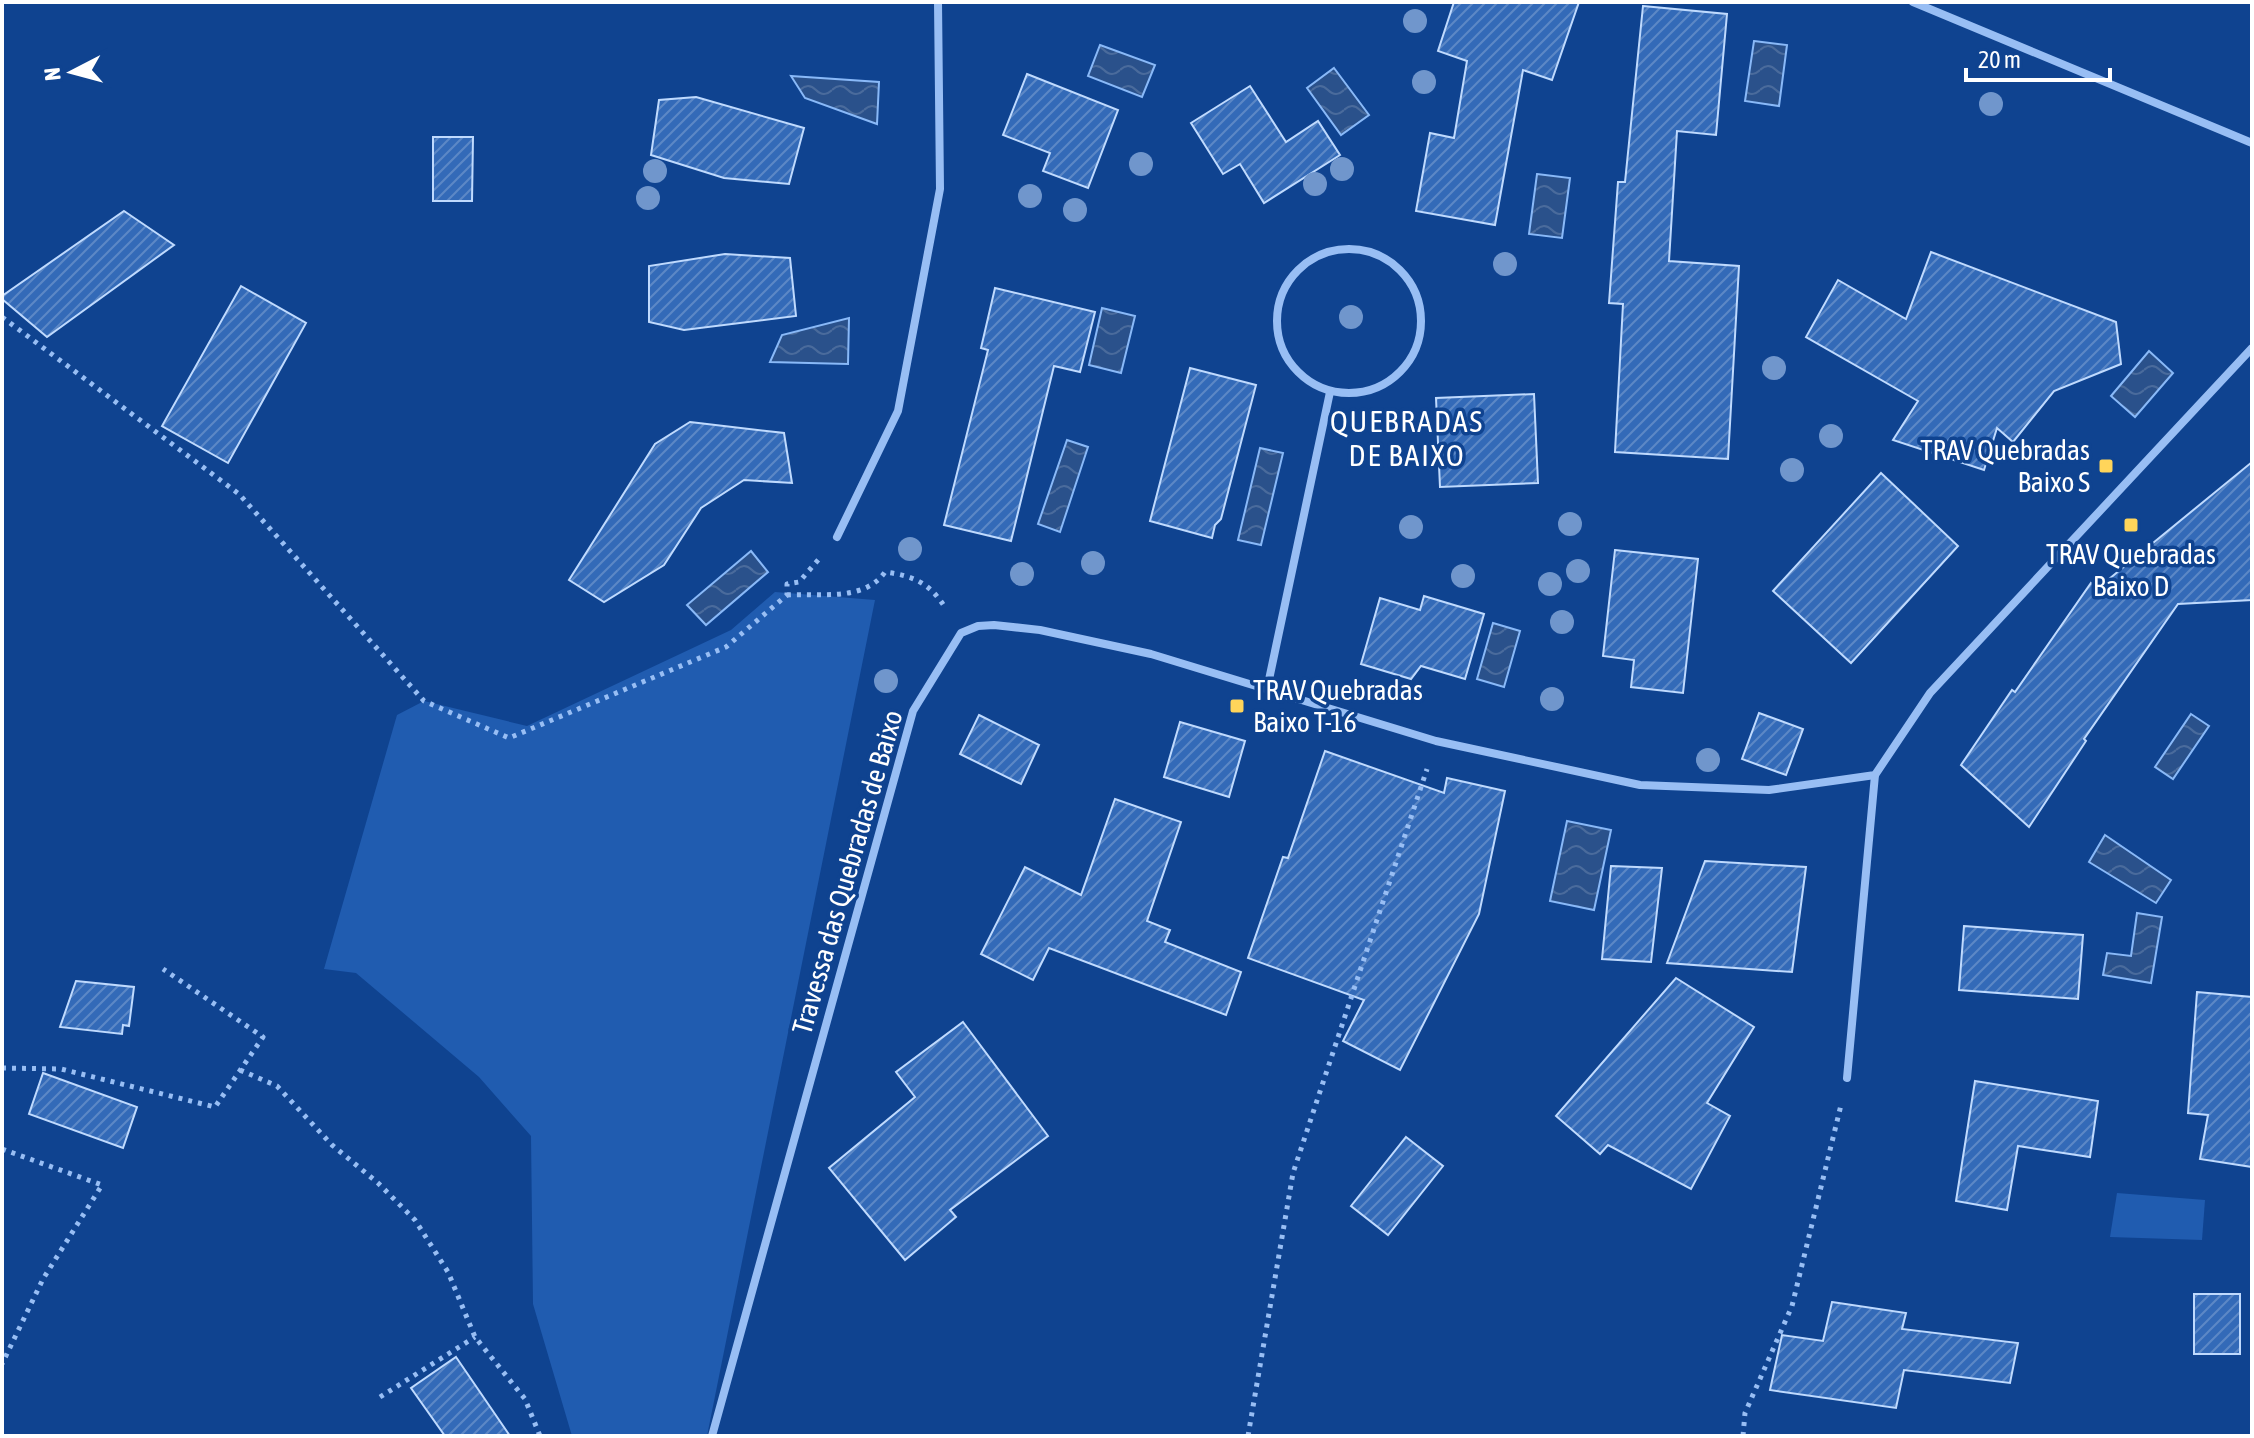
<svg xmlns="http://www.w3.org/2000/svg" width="2254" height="1438" font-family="'Asap Condensed',sans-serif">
	<defs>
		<pattern id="water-waves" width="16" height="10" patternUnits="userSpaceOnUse" patternTransform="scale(2)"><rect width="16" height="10" fill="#2a518b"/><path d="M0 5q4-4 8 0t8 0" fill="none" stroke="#4a6b9c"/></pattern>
		<pattern id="building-hatch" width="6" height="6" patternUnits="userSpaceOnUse" patternTransform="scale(2)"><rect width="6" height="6" fill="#336ab8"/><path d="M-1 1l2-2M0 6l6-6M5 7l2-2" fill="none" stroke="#5c88c6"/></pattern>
	</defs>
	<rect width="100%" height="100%" fill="#0f4390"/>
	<g fill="#205cb0">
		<polygon points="775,592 875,600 707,1436 572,1436 533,1304 531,1136 479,1077 356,973 324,969 397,715 424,701 527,726 731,630"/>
		<polygon points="2117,1193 2205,1200 2202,1240 2110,1237"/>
	</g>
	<g fill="url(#water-waves)" stroke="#89b9f8" stroke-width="2">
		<polygon points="1754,41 1787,45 1779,106 1745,101"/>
		<polygon points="1100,45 1155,65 1142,97 1088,76"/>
		<polygon points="1334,68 1369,115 1341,135 1307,88"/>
		<polygon points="791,76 879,82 877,124 805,98"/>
		<polygon points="1537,174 1570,178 1562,238 1529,234"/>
		<polygon points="1102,308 1135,316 1121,373 1089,365"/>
		<polygon points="849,318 848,364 770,362 782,335"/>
		<polygon points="2149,351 2173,373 2135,417 2111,396"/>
		<polygon points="1067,440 1088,447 1060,532 1038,524"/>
		<polygon points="1260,448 1283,453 1261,545 1238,540"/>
		<polygon points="751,551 768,572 706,625 687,605"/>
		<polygon points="1493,623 1520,631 1504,687 1477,679"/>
		<polygon points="2191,714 2209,726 2173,779 2155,767"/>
		<polygon points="1567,821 1611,830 1594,910 1550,901"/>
		<polygon points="2105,835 2171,880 2156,903 2089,862"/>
		<polygon points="2137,913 2162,917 2151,983 2103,975 2107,953 2131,956"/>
	</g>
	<g fill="url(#building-hatch)" stroke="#bfdafe" stroke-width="2">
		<polygon points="1454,2 1579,2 1552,80 1523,70 1495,225 1416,211 1430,133 1454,138 1467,61 1438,51"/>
		<polygon points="1643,6 1727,14 1716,135 1677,131 1669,261 1739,266 1728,459 1615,452 1623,304 1609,303 1618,182 1625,182"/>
		<polygon points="1027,74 1118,110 1088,188 1043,171 1050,153 1003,135"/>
		<polygon points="1250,86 1286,142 1318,121 1340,155 1264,203 1240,164 1223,174 1191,123"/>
		<polygon points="696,97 804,128 789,184 724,178 651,155 659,100"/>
		<polygon points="433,137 473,137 472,201 433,201"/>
		<polygon points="124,211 174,245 47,337 2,299 2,296"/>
		<polygon points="1931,252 2116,322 2121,364 2054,391 2013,442 1997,428 1984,470 1893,440 1918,401 1806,337 1838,280 1906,319"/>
		<polygon points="725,254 790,258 796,316 684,330 649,322 649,266"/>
		<polygon points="241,286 306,323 228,463 162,426"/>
		<polygon points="995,288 1095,312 1080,372 1054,366 1011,541 944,525 988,350 981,348"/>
		<polygon points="1190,368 1256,385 1221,519 1215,525 1212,538 1150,521"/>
		<polygon points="1534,394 1538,483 1440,487 1436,398"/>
		<polygon points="690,422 784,433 792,483 744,480 701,508 664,565 604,602 569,580 655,444"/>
		<polygon points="2252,462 2252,600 2178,604 2084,739 2086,741 2029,827 1961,765 2012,690 2015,692 2091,583 2098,588"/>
		<polygon points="1881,473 1958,546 1851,663 1773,591"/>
		<polygon points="1615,550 1698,559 1683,693 1631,687 1634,660 1603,656"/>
		<polygon points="1424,596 1484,614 1465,679 1421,666 1411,679 1361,664 1380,598 1420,610"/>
		<polygon points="1759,713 1803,729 1786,775 1742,759"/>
		<polygon points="979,715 1039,745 1021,784 960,754"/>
		<polygon points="1180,722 1245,741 1229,797 1164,777"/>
		<polygon points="1325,751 1444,793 1447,778 1505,791 1479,914 1400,1070 1343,1041 1364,1000 1248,958 1283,857 1288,858"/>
		<polygon points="1115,799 1181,822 1147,921 1170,930 1165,942 1241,972 1226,1015 1049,948 1033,980 981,954 1025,867 1081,895"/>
		<polygon points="1705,861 1806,867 1792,972 1667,963"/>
		<polygon points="1611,866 1662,868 1651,962 1602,959"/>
		<polygon points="1964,926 2083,935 2078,999 1959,990"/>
		<polygon points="1676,978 1754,1027 1707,1103 1730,1116 1691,1189 1608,1145 1600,1154 1556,1116"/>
		<polygon points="76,981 134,987 129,1026 123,1025 122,1034 60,1027"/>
		<polygon points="2197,992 2252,997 2252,1167 2200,1159 2208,1115 2188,1113"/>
		<polygon points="963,1022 1048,1136 950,1210 956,1217 905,1260 829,1168 915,1097 896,1072"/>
		<polygon points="43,1073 137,1107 123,1148 29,1114"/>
		<polygon points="1975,1081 2098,1101 2090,1157 2018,1146 2007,1210 1956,1201"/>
		<polygon points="1406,1137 1443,1166 1388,1235 1351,1206"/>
		<rect x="2194" y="1294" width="46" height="60"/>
		<polygon points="1832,1302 1906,1313 1902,1329 2018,1343 2010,1383 1904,1370 1896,1408 1770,1390 1782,1335 1823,1341"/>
		<polygon points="456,1357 510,1436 445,1436 411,1388"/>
	</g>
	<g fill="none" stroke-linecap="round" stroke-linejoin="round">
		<g stroke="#98bef4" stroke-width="5" stroke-dasharray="4 6" stroke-linecap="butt">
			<polyline points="2,317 239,494 424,701 509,738 726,647 787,595 787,584 799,582 819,559"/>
			<path d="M 787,595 C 819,593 864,602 885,572 C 914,576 930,583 946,609"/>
			<polyline points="2,1068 61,1069 215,1107 263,1037 163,969"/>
			<polyline points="240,1070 277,1086 332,1145 378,1183 415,1220 448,1272 475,1337 525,1399 540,1436"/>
			<polyline points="2,1149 102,1185 43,1279 2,1364"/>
			<polyline points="380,1397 475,1337"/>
			<polyline points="1248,1436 1293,1173 1427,769"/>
			<polyline points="1743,1436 1745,1413 1792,1306 1841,1105"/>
		</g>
		<g stroke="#98bef4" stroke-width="8">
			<polyline points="1913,2 2252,143"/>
			<circle cx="1349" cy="321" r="72"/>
			<polyline points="837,537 898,411 940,189 938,2"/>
			<polyline points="1267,689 1330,392"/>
			<polyline points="1847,1078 1875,775"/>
			<polyline points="712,1436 913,711 961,633 978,626 994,625 1040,630 1151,654 1436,741 1640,785 1769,790 1875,775 1930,693 2252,348"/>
		</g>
	</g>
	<g fill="#7096cc">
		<circle cx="1415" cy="21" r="12"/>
		<circle cx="1424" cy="82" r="12"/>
		<circle cx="1991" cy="104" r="12"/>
		<circle cx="1141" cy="164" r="12"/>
		<circle cx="1342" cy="169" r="12"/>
		<circle cx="655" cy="171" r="12"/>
		<circle cx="1315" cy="184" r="12"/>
		<circle cx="1030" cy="196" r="12"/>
		<circle cx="648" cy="198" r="12"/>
		<circle cx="1075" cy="210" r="12"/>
		<circle cx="1505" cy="264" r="12"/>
		<circle cx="1351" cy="317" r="12"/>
		<circle cx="1774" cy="368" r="12"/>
		<circle cx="1831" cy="436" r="12"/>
		<circle cx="1792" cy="470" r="12"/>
		<circle cx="1570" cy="524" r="12"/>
		<circle cx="1411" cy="527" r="12"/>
		<circle cx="910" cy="549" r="12"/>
		<circle cx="1093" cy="563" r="12"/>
		<circle cx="1578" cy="571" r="12"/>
		<circle cx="1022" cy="574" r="12"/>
		<circle cx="1463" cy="576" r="12"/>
		<circle cx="1550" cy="584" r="12"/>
		<circle cx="1562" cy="622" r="12"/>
		<circle cx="886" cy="681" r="12"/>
		<circle cx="1552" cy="699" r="12"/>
		<circle cx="1708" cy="760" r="12"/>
	</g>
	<g fill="#ffd55a" stroke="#0f4390" stroke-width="3">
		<rect x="2098" y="458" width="16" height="16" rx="4"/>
		<rect x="2123" y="517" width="16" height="16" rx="4"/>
		<rect x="1229" y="698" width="16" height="16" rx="4"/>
	</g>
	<g text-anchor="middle" stroke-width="7" stroke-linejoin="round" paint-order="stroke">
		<g font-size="28" fill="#fff" stroke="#0f4390" text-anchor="end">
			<text x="2090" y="460">TRAV Quebradas<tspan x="2090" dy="32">Baixo S</tspan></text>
			<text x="2131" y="564" text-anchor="middle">TRAV Quebradas<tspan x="2131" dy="32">Baixo D</tspan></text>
			<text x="1253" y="700" text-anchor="start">TRAV Quebradas<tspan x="1253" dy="32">Baixo T-16</tspan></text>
		</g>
		<g font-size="28" fill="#fff" stroke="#0f4390">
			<text transform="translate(847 872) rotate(-74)" y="10">Travessa das Quebradas de Baixo</text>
		</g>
		<g font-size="30" letter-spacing="2" fill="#fff" stroke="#0f4390">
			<text x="1407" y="432">QUEBRADAS<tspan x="1407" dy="34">DE BAIXO</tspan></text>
		</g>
	</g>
	<rect width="2254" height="1438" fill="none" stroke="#ffffff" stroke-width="8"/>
	<g transform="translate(72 72) rotate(264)" stroke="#0f4390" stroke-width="6" paint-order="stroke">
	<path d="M0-6L14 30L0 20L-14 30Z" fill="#ffffff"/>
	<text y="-12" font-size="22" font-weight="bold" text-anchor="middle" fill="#ffffff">N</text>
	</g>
	<path d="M1966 68v12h144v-12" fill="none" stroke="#ffffff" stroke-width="4"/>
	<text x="1978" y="68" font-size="24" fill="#ffffff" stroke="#0f4390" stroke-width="6" paint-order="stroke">20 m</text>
</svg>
